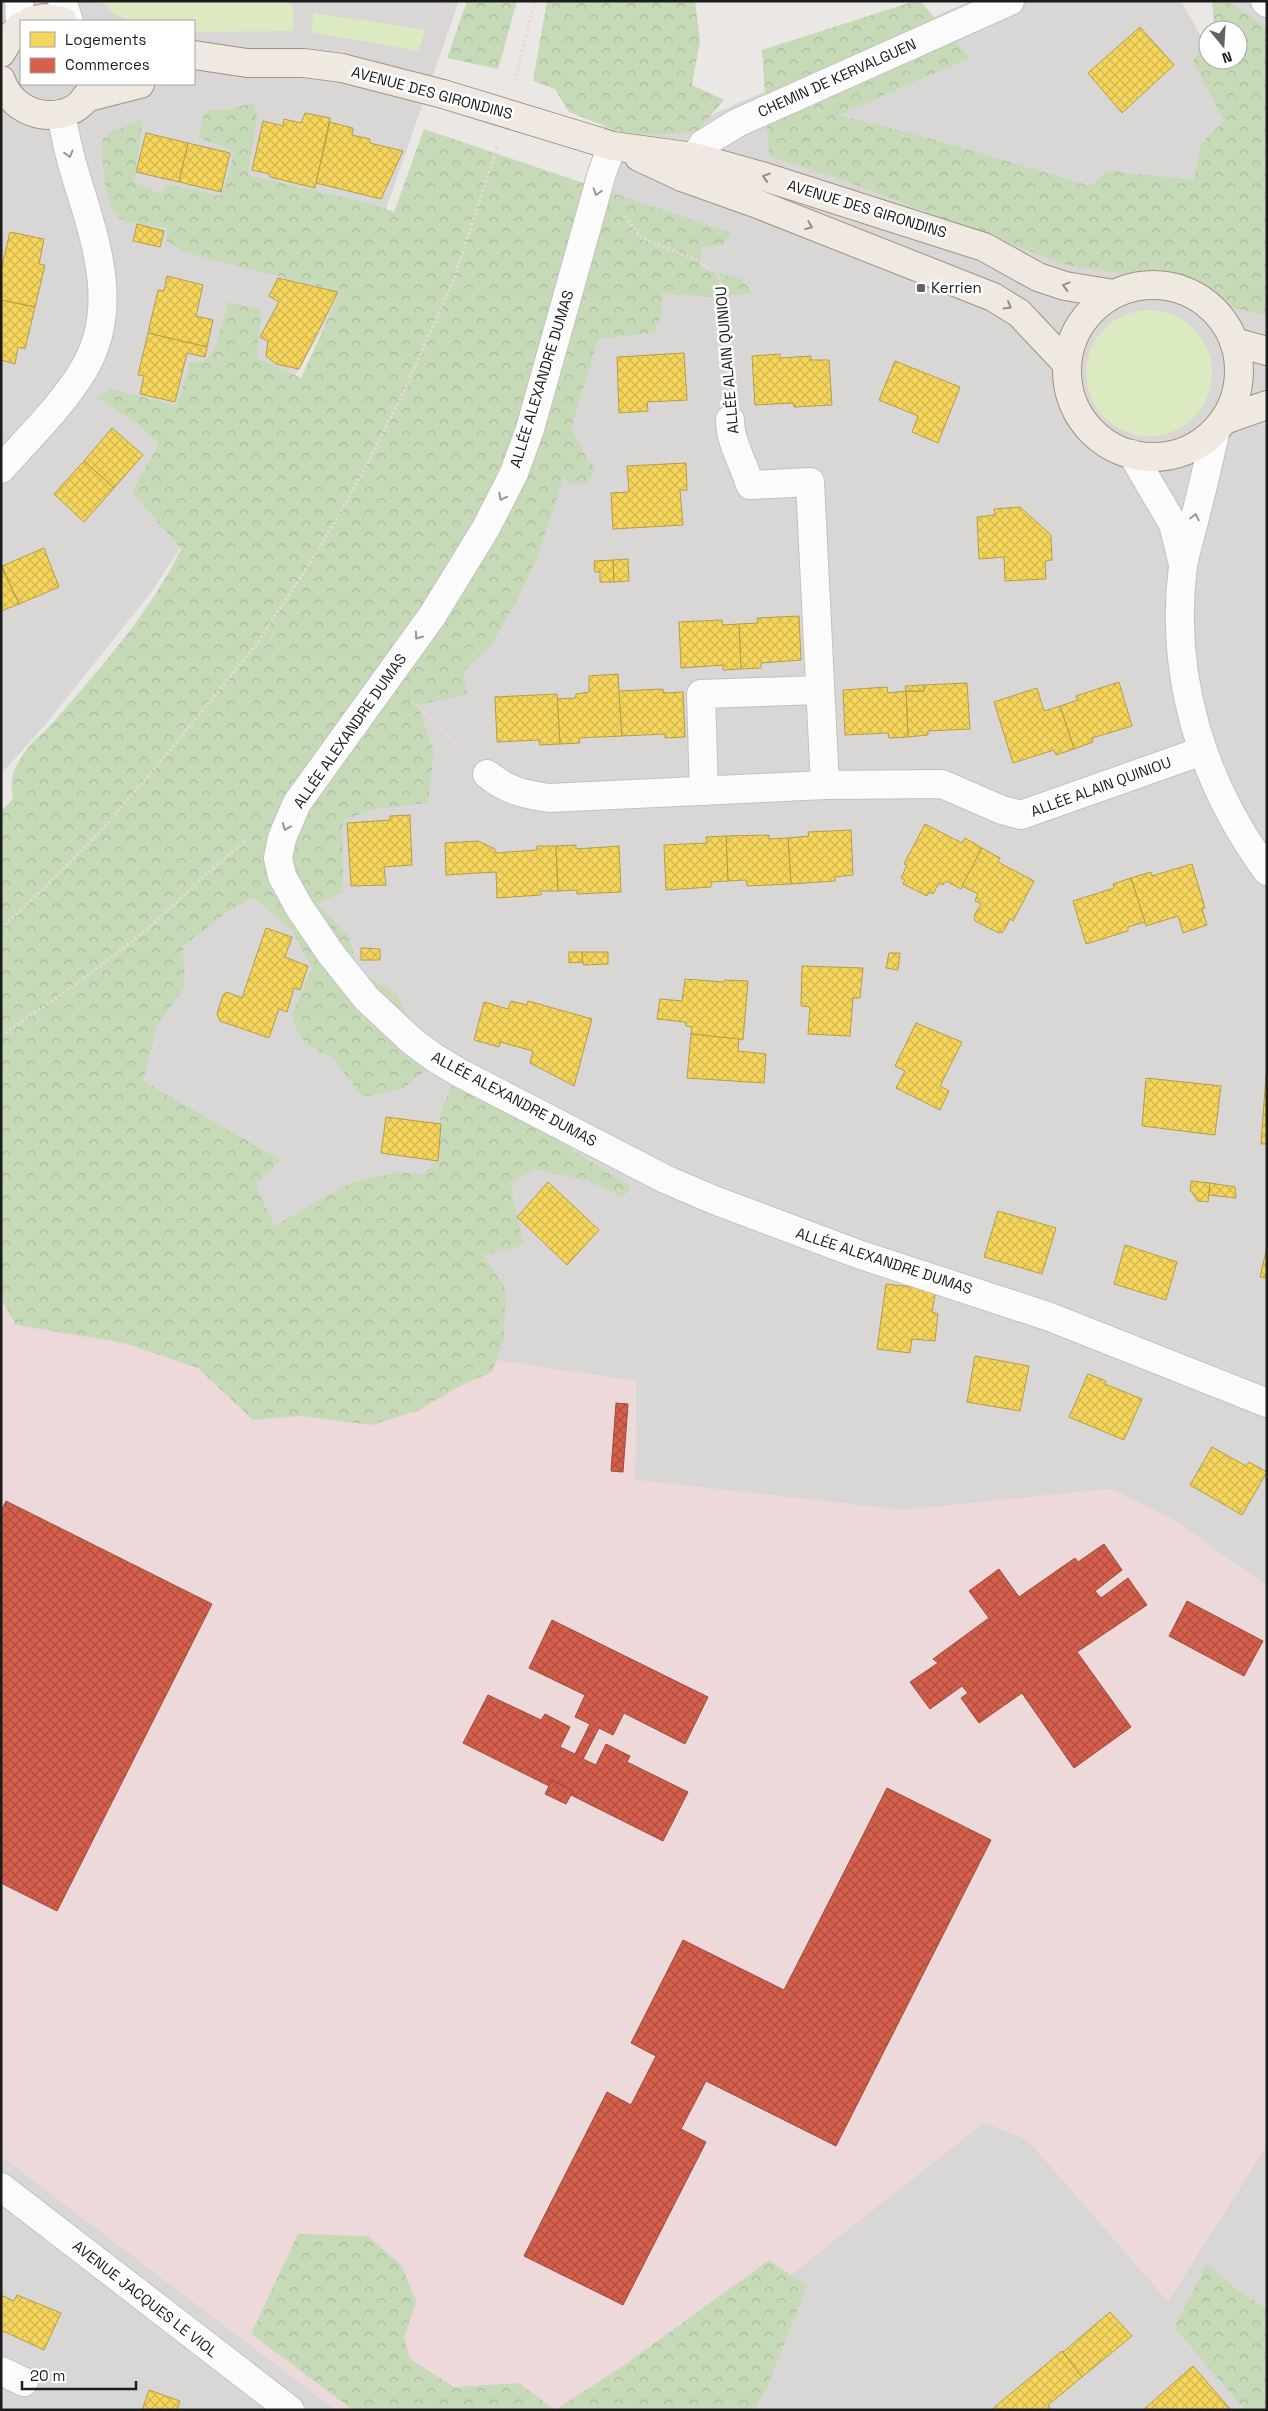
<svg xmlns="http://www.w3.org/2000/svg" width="1268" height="2411" font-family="'Space Grotesk',sans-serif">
	<defs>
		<pattern id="forest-crowns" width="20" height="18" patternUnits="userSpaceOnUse" patternTransform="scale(1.25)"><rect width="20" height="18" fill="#c7dab7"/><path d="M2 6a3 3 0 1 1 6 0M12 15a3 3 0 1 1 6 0" fill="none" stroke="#aaba9d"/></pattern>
		<pattern id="homes-cross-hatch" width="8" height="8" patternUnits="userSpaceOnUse" patternTransform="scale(1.25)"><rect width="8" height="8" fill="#f6d55c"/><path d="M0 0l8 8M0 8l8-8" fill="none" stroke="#d2b64f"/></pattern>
		<pattern id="shops-cross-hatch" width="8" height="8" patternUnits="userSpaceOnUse" patternTransform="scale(1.25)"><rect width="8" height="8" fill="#d6604d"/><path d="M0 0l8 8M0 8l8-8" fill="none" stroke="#ad4e3f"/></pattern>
	</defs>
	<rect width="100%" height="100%" fill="#eae7e4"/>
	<g fill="#d9d7d6" fill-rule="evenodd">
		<path d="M 1,1 L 459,1 L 375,240 L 299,369 L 149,595 L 45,725 L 1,774 ZM 21,21 L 194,21 L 194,84 L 21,84 Z"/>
		<polygon points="970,1 1181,1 1208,49 1208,60 1267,150 1267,1586 1172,1519 1111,1489 903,1510 635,1480 636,1381 405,1347 1,1052 573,247 611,99 707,117"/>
		<polygon points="1214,1 1267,1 1267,33"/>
		<polygon points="984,2122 1028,2140 1168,2301 1267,2145 1267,2410 633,2410 660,2378"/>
		<polygon points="1,2156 336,2410 1,2410"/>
	</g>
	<polygon fill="#edd9d9" points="1,1258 405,1347 636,1381 635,1480 903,1510 1111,1489 1172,1519 1267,1586 1267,2145 1168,2301 1028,2140 984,2122 660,2378 633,2410 336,2410 1,2156"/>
	<g fill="#dbeac0">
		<polygon points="101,1 285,1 293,5 293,31 194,32 194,21 131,21 115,14"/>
		<polygon points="314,13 426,30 418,51 311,32"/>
		<circle cx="1149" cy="373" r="63"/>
	</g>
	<g fill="url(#forest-crowns)">
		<polygon points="467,1 517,1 498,69 447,58"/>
		<polygon points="547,1 695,1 700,41 692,85 724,100 697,131 661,135 626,134 569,112 555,89 533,81"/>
		<polygon points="915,1 920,1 970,58 839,115 943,142 1090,186 1108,171 1194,180 1201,144 1224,121 1193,61 1208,34 1208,60 1238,60 1238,30 1210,30 1214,23 1212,1 1226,1 1267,27 1267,316 1226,306 1191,283 1069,266 837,178 769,156 762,50"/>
		<path d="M 252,103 L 257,115 L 248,175 L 372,204 L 394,212 L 424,129 L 731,233 L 723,245 L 701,247 L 701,268 L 741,279 L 753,293 L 709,297 L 662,293 L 662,315 L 654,333 L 598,339 L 571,428 L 586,457 L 596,469 L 587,482 L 570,485 L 564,476 L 537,559 L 510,613 L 492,644 L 464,671 L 467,694 L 418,705 L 434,752 L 428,803 L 376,809 L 343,820 L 343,892 L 317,904 L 349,937 L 358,971 L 397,994 L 430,1067 L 402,1089 L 362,1097 L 335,1060 L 305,1043 L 296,1027 L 292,1015 L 312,968 L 293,932 L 253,897 L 226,913 L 183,946 L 185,986 L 156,1027 L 143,1081 L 281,1160 L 256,1184 L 274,1226 L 352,1182 L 399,1172 L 423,1174 L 435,1163 L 441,1111 L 452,1085 L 544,1132 L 632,1187 L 623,1197 L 586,1180 L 535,1169 L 512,1182 L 513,1201 L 524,1245 L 483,1255 L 506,1289 L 504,1339 L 492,1372 L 462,1385 L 417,1411 L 371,1425 L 300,1416 L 253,1420 L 198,1368 L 124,1343 L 16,1325 L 1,1298 L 1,811 L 13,799 C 9,779 13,770 24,753 C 33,740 48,729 58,717 C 103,665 151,611 181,549 L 132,492 L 159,444 L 139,425 L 97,398 L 112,389 L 177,406 L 190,362 L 204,362 L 215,349 L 228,302 L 261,309 L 257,358 L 301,378 L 340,292 L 184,252 L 167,242 L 167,228 C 153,226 138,225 125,221 C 103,214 101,158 103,139 L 114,131 L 143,119 L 134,183 L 162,194 L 167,184 L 221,196 L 235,151 L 199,138 L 204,114 L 208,110 L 225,110 Z"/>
		<polygon points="298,2234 368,2236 402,2266 416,2302 404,2338 410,2359 454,2387 519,2383 555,2410 353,2410 251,2334"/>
		<polygon points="769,2260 807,2286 766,2390 754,2410 555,2410 626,2364"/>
		<polygon points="1207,2264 1239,2291 1267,2309 1267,2410 1245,2410 1174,2327"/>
	</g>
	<g fill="url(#homes-cross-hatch)" stroke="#b59e49">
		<polygon points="1140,27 1174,65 1122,113 1088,73"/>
		<polygon points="305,113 330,118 315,188 270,177 270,174 252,170 263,121 283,126 284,119 301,123"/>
		<polygon points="330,122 353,128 352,135 370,139 370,143 403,151 381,199 316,183"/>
		<polygon points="146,133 188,143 179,182 136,172"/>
		<polygon points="188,143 230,153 221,192 179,182"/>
		<polygon points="137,224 164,231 160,247 133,241"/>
		<polygon points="10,232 44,239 39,264 45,265 35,307 1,300 1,270"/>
		<polygon points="167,276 203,285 196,316 213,320 207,347 148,333 158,290 164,291"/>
		<polygon points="278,278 338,292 299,369 276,364 266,356 268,341 260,337 279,302 269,296"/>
		<polygon points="1,300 35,307 25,349 18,347 15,364 1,360"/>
		<polygon points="148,333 207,347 205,357 187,353 175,402 140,394 144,376 138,375"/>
		<polygon points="684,353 687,400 647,402 648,411 619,413 617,357"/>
		<polygon points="780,354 780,358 811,356 811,360 829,360 832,405 794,407 793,403 755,405 752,356"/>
		<polygon points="895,361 960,387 938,443 912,432 918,416 879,400"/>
		<polygon points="112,428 143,455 114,488 84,461"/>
		<polygon points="84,461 114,488 84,522 54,494"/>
		<polygon points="686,463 687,490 680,490 683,525 613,529 611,493 629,492 627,466"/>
		<polygon points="1020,507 1051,535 1052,560 1045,561 1046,579 1005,581 1004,557 979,559 977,517 995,515 994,509"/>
		<polygon points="44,548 59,587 19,604 2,566"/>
		<polygon points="628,559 629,581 614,582 613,560"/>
		<polygon points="613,560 614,582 600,582 600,572 595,572 594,561"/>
		<polygon points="1,566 19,604 1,611"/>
		<polygon points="799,616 801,660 761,663 761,668 741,669 739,624 758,623 757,618"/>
		<polygon points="722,620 722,625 739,624 741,669 723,670 723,665 681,668 679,622"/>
		<polygon points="618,674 622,736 579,738 580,743 560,744 557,699 575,698 576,694 589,692 589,676"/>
		<polygon points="1119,682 1132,726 1092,738 1093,742 1074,749 1060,706 1078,700 1076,696"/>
		<polygon points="967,683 970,729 928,731 928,735 908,737 906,691 924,691 924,685"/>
		<polygon points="924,685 924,691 906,691 905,686"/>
		<polygon points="887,687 888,693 906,691 908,737 889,738 888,733 845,735 843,690"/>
		<polygon points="1037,688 1044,711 1060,706 1074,749 1056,755 1054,750 1013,763 994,702"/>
		<polygon points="663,689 664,693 683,692 685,737 665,738 665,734 622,736 619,691"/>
		<polygon points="557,694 560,744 540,745 539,740 497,742 495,697"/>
		<polygon points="410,815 412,865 384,867 386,885 351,886 347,823 390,820 390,816"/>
		<polygon points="925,824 962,843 965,838 982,848 961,889 946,881 943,885 939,883 933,894 929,892 927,896 903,884 905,880 901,878 907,865 904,864"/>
		<polygon points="851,830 853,875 835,877 835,881 791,884 788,838 809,836 808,832"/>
		<polygon points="769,835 769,839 788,838 791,884 747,886 746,880 728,881 726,836"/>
		<polygon points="726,836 728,881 711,882 711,887 666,890 664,845 707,843 706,837"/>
		<polygon points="478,841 495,849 495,853 537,850 537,846 556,846 558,891 541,891 541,895 497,898 496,872 446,875 445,843"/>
		<polygon points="576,845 576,849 619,846 621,892 577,894 577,890 558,891 556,846"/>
		<polygon points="982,848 1000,858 998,862 1034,881 1013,921 1010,919 1003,932 999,933 975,921 974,916 981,904 975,901 978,894 962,886"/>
		<polygon points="1192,864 1205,908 1202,909 1207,925 1183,933 1178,916 1146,926 1131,878 1151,872 1152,876"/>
		<polygon points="1131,878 1145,922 1128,927 1128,931 1086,944 1073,901 1114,888 1113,884"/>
		<polygon points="266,928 292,937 285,957 308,966 300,990 294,988 287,1012 279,1009 269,1038 220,1021 217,1014 223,995 227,992 242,998"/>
		<polygon points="361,948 380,949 380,960 361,960"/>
		<polygon points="569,952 582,952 583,962 569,963"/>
		<polygon points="582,952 608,952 608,964 583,965"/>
		<polygon points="889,953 900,953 898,970 886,968"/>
		<polygon points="802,966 863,968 860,998 853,998 850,1036 808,1034 810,1007 801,1006"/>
		<polygon points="685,979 724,982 725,980 748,981 743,1040 691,1034 692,1027 686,1026 685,1022 657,1019 660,999 682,1001"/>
		<polygon points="511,1001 527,1005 528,1001 592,1019 574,1086 530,1063 533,1051 500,1042 499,1047 474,1040 484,1002 508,1009"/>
		<polygon points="916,1023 962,1042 940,1086 949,1091 940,1110 896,1088 905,1071 895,1066"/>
		<polygon points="691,1034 739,1039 738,1051 766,1054 764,1083 687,1078"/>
		<polygon points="1266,1075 1267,1075 1267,1144 1261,1144"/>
		<polygon points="1146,1078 1221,1086 1215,1135 1142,1126"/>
		<polygon points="386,1117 441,1124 438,1161 381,1153"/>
		<polygon points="1191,1181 1210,1183 1208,1202 1198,1201 1190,1190"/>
		<polygon points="548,1182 599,1230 567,1265 517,1217"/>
		<polygon points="1210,1183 1235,1187 1236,1198 1209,1195"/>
		<polygon points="998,1211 1056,1228 1042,1274 984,1257"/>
		<polygon points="1125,1245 1177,1262 1166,1300 1114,1284"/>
		<polygon points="1267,1247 1267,1278 1260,1277"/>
		<polygon points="886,1284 936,1290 932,1312 938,1314 935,1341 912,1339 910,1353 877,1349"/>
		<polygon points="975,1356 1029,1366 1020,1411 967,1402"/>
		<polygon points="1088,1374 1106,1381 1105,1384 1142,1399 1124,1440 1069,1417"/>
		<polygon points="1212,1447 1246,1466 1249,1462 1267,1472 1242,1515 1190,1485"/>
		<polygon points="1,2295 14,2301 17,2295 61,2313 44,2350 3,2331 1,2334"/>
		<polygon points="1110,2312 1132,2336 1082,2377 1063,2352"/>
		<polygon points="1062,2351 1082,2377 1048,2405 1051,2410 991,2410"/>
		<polygon points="1193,2366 1231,2410 1143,2410"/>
		<polygon points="149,2390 180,2401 177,2410 142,2410"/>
	</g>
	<g fill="url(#shops-cross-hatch)" stroke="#9e4c3e">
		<polygon points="616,1403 628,1404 623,1472 611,1471"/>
		<polygon points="6,1501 212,1604 57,1911 1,1883 1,1511"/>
		<polygon points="1104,1544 1122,1570 1095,1591 1101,1598 1128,1578 1147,1605 1077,1652 1131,1727 1074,1768 1022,1693 979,1723 961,1698 968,1693 962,1686 930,1709 910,1682 938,1663 933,1659 989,1618 969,1591 999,1569 1019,1597 1075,1558 1078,1562"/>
		<polygon points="1187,1601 1263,1641 1244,1676 1169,1636"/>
		<polygon points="552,1620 708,1697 685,1744 624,1713 613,1735 599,1728 583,1759 596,1765 606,1744 630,1756 627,1762 688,1792 663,1841 571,1795 573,1791 552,1780 549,1786 463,1743 488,1695 541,1720 545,1714 570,1727 560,1747 575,1754 590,1724 575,1717 585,1695 529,1668"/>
		<polygon points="552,1780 573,1791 566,1804 545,1794"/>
		<polygon points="887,1788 991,1840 836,2146 706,2081 681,2129 706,2142 623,2305 524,2256 607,2092 631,2105 656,2056 631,2043 683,1940 784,1990"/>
	</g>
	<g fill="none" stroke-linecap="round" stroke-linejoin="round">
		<defs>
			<g id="street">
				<polyline points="19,1 20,27"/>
				<polyline points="62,1 69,21"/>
				<polyline points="1265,1 1267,3"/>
				<polyline points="612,146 602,173 530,429 514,473 486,528 432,616 297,803 282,838 278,858 282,876 299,907 331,954 367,999 412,1041 435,1058 460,1073 665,1179 714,1200 858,1254 1050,1317 1267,1403"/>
				<polyline points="682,177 703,144 737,123 1010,1"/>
				<path d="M 730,420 C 730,442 744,464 750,485 L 810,482 L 825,785"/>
				<path d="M 1216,430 C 1208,463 1201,496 1192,529 C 1189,541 1185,553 1183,566 C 1169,676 1202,782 1267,871"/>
				<polyline points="1132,454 1173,524 1182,560"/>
				<path d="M 1,469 C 29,437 62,406 84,369 C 122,305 93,234 74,170 C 68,151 65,133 61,114"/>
				<path d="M 487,774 C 508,791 523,794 549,798 L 825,785 L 942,784 L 1002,810 L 1021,815 L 1202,751"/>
				<polyline points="704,791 701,694 820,690"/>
				<polyline points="1,2187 290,2410"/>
				<polyline points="1,2371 24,2382"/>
			</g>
			<g id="primary">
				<polyline points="31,21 45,18 63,21"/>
				<polyline points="1,53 11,36 21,26"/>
				<polyline points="194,55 247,63 304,63 342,68 443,94"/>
				<path d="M 1,80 C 15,123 79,129 93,84"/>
				<polyline points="85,98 140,84"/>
				<polyline points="597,141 612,146 694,157 765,177 984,247 1038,277 1065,286 1114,294"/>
				<polyline points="639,157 682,177 755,203 993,297 1019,313 1067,364"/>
				<circle cx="1153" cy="371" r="86"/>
				<polyline points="1234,342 1267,351"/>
				<polyline points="1224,420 1267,405"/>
			</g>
		</defs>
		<use href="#street" stroke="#c3c2c0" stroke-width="30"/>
		<use href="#primary" stroke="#a09281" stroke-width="30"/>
		<g stroke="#ead7d6" stroke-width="3" stroke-dasharray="2.5 2.5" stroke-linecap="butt">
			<polyline points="431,55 449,1"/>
			<polyline points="515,81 535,1"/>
			<polyline points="625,216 638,234 646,240 700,261 718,275 724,295 729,387"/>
			<polyline points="412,701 463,751"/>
			<polyline points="1,928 25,907 99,833 162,760 256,645 321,546 363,472 404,391 453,281 498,145"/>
			<path d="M 1,1036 C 49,1003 96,971 141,934 C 177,904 209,869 247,840"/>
		</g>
		<use href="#street" stroke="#fcfbfb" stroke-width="28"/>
		<use href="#primary" stroke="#f0e9e2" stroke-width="28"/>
		<defs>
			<polyline id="primary-bridge" points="443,94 597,141"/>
		</defs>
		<use href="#primary-bridge" stroke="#a09281" stroke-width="30" stroke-linecap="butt"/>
		<use href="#primary-bridge" stroke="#f0e9e2" stroke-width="28"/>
	</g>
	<defs><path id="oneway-chevron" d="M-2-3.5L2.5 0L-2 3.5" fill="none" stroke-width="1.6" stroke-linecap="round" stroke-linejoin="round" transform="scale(1.25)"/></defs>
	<g stroke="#979797">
		<use href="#oneway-chevron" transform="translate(69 154) rotate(75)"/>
		<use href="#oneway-chevron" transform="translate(597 192) rotate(106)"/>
		<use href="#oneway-chevron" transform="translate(502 497) rotate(117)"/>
		<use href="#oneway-chevron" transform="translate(1195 517) rotate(-77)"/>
		<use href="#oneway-chevron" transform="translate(418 636) rotate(125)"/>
		<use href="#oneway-chevron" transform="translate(286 827) rotate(112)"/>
	</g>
	<g stroke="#918d89">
		<use href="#oneway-chevron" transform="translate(766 177) rotate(-163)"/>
		<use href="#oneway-chevron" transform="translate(809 226) rotate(22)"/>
		<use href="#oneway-chevron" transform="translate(1066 286) rotate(-165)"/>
		<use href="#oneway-chevron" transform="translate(1008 306) rotate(30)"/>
	</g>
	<rect fill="#646362" stroke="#fff" stroke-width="2" x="916" y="283" width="10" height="10" rx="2.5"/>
	<g text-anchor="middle" stroke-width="5" stroke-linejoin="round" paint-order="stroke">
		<g font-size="15" fill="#1c1c1c" stroke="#fff">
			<text transform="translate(837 78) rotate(-24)" y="5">CHEMIN DE KERVALGUEN</text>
			<text transform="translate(432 93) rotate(15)" y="5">AVENUE DES GIRONDINS</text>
			<text transform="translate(867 209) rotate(17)" y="5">AVENUE DES GIRONDINS</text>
			<text transform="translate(727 360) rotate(-95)" y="5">ALLÉE ALAIN QUINIOU</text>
			<text transform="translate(542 379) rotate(-73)" y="5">ALLÉE ALEXANDRE DUMAS</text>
			<text transform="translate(350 731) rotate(-55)" y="5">ALLÉE ALEXANDRE DUMAS</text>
			<text transform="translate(1101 787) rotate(-20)" y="5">ALLÉE ALAIN QUINIOU</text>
			<text transform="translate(514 1099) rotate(28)" y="5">ALLÉE ALEXANDRE DUMAS</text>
			<text transform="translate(884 1261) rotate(18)" y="5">ALLÉE ALEXANDRE DUMAS</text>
			<text transform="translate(145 2299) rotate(38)" y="5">AVENUE JACQUES LE VIOL</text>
		</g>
		<g font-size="15" fill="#1c1c1c" stroke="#fff" text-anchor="start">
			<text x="931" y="293">Kerrien</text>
		</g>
	</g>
	<rect width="1268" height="2411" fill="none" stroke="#1c1c1c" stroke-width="5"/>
	<rect x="20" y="20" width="175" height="65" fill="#ffffff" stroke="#a4a4a4"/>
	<rect x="30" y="32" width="25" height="15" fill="#f6d55c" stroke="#a4a4a4"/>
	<text x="65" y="45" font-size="15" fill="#1c1c1c">Logements</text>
	<rect x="30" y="58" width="25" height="15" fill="#d6604d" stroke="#a4a4a4"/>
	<text x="65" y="70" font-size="15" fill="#1c1c1c">Commerces</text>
	<g transform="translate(1223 45) rotate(162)"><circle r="24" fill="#ffffff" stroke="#a4a4a4"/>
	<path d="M0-4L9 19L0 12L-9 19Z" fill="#646362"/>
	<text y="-8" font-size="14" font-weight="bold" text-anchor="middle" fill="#1c1c1c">N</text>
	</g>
	<path d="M22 2381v8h114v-8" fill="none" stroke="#1c1c1c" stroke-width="2.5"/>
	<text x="30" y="2381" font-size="15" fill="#1c1c1c" stroke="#ffffff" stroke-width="4" paint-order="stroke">20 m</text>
</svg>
